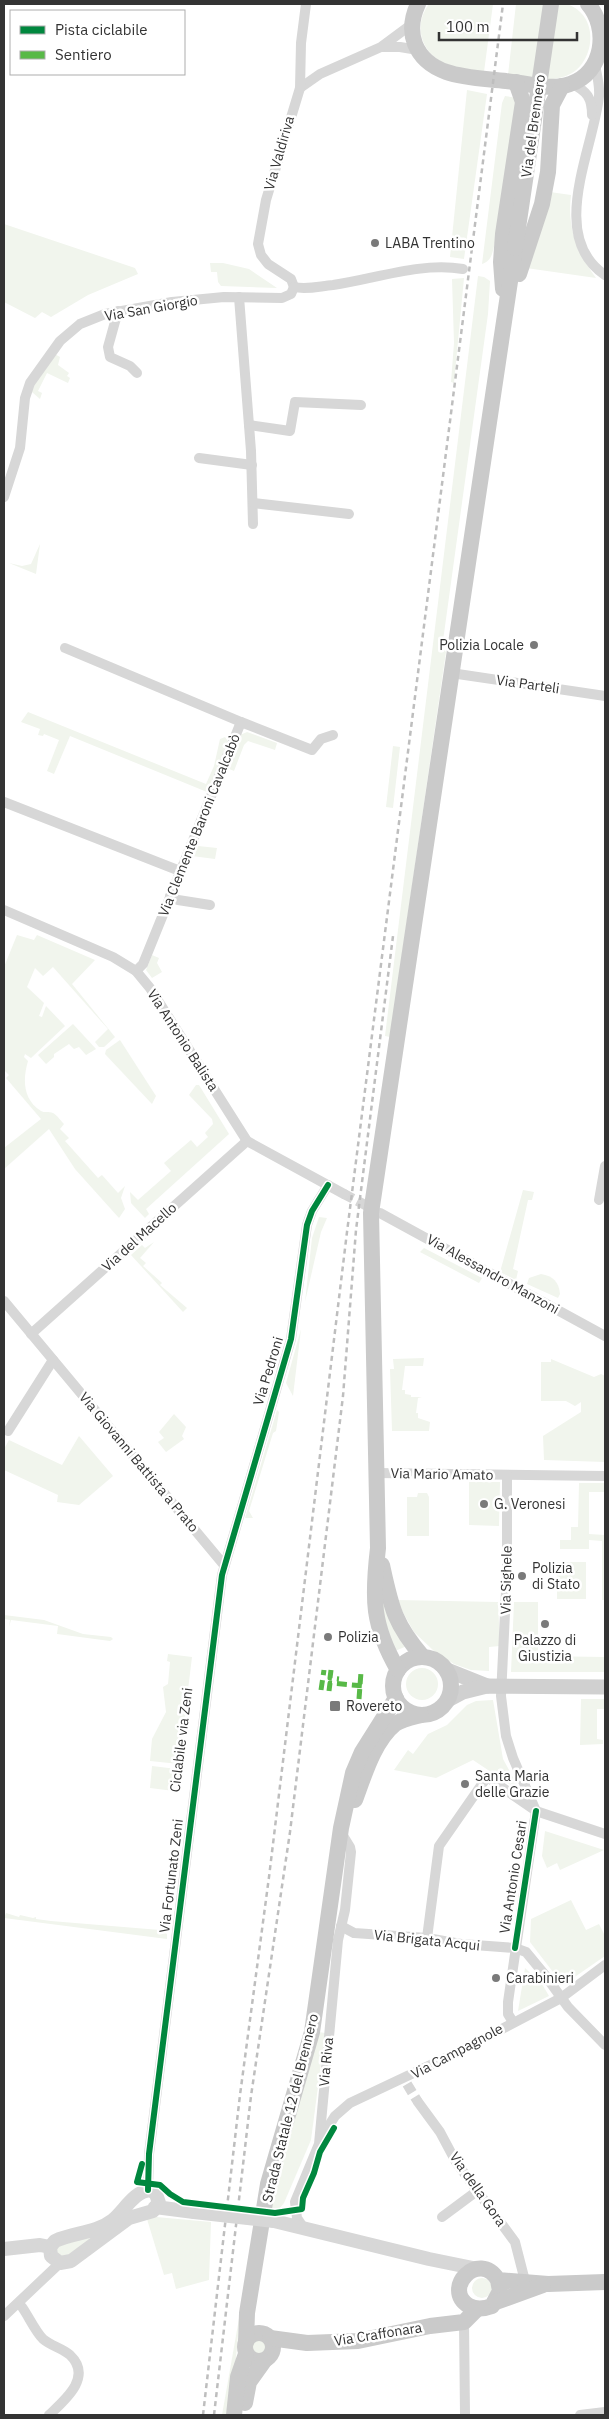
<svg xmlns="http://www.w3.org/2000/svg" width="609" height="2419" font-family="'IBM Plex Sans',sans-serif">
	<rect width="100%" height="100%" fill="#fff"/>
	<g fill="#f1f5ed">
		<path d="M 429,4 L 493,4 L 484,72 C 474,70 463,70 453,67 C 425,59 410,29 429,4 Z"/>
		<path d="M 516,4 C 531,4 551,0 566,4 C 601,14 596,65 566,76 C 548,83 526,77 508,75 Z"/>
		<polygon points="467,90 487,94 464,259 450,257"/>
		<path d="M 505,96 L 517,98 L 495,243 C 492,253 492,261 482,264 L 502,103 Z"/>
		<path d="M 550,192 L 571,195 C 567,228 577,252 596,278 L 526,268 Z"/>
		<polygon points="4,224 135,268 138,274 88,295 51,317 42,312 35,318 4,302"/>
		<polygon points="210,263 223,263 249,269 277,288 221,286 218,282 217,272 211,272"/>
		<polygon points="478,276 484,277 490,281 488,314 442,648 446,652 390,1037 385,1036"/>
		<polygon points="464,278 454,383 451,382 454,343 452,279"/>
		<polygon points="53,353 60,357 58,365 69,373 67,376 70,378 68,383 47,373 38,391 42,393 40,399 32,392 32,387"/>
		<polygon points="40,544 36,574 9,563 22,566 31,564"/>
		<polygon points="28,712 206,784 214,766 220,739 225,737 228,741 207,792 70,736 54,774 47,771 59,740 44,734 43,736 38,735 40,729 21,722"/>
		<polygon points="247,732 277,743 275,750 248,741 244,745 234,771 227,768 240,735"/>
		<polygon points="393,746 400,747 393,808 386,807"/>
		<polygon points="198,846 217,848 215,859 192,856"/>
		<path d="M 17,935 L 34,940 L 37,935 L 95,960 L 72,984 L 115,1037 L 104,1047 L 99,1047 L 95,1042 L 108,1029 L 53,967 L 43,976 L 35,968 L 27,987 L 44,1003 L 39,1016 L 42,1017 L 46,1006 L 65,1026 L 31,1058 L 25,1054 L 24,1057 L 28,1061 C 23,1078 22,1099 41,1111 C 44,1113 49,1111 53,1113 C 57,1115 61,1121 64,1124 L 60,1129 L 69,1138 L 65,1141 L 98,1178 L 102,1175 L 118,1193 L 125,1186 L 121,1198 L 125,1209 L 119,1218 L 75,1169 L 49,1129 L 4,1169 L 4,1148 L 41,1119 L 6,1078 L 9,1075 L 4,1070 L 4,967 Z"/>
		<polygon points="152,955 159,958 157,963 162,972 152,978 146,970"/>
		<polygon points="73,1024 96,1049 86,1055 79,1047 74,1049 69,1044 54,1054 54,1057 46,1064 38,1055"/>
		<polygon points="120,1040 156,1096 152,1104 105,1054 106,1050"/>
		<polygon points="196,1085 199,1085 229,1134 146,1209 149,1214 145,1218 131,1203 130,1192 138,1200 171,1171 164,1163 191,1140 197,1147 208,1137 205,1133 213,1124 212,1119 189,1095"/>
		<polygon points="523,1190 534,1192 532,1200 528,1200 513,1269 518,1271 516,1280 500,1272"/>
		<polygon points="319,1217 327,1218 321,1232 305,1302 312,1238"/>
		<polygon points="154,1242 140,1258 146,1263 143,1266 162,1283 160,1285 187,1308 183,1312 131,1255 142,1245 145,1248"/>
		<polygon points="424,1248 482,1278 479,1283 420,1252"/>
		<path d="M 541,1274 C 553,1276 559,1282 560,1294 L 558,1298 L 527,1284 L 529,1278 Z"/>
		<polygon points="301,1329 293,1396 286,1383"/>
		<polygon points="424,1358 423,1366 405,1366 402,1390 405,1390 405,1394 411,1395 411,1397 422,1397 418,1398 416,1413 418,1413 418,1418 430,1422 429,1431 392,1431 390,1369 394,1369 393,1359"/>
		<polygon points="551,1359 594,1377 601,1374 605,1376 605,1462 544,1460 543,1436 581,1412 581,1402 575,1406 566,1401 541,1401 541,1362 551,1362"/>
		<polygon points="277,1410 279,1412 276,1431 273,1433 249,1511 253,1518 245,1518"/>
		<polygon points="174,1414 186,1427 182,1436 184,1439 166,1452 158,1442 164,1438 159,1432"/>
		<polygon points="79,1436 113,1476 79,1505 57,1502 58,1495 4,1470 4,1449 9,1440 62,1465"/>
		<polygon points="469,1482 500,1482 499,1526 469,1525"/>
		<polygon points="579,1483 605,1483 605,1518 605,1492 589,1492 589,1534 605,1535 605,1600 602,1600 602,1541 589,1540 589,1549 560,1549 560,1540 571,1540 571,1527 578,1527"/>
		<polygon points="418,1493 427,1493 429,1497 429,1536 407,1536 407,1497 417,1497"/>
		<rect x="557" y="1562" width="29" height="37"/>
		<polygon points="379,1592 407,1646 395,1651 386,1631"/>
		<polygon points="396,1600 498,1602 500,1646 489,1647 489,1671 471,1670 454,1664 434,1651 414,1632"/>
		<polygon points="514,1602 538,1602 538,1656 605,1657 605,1672 511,1672"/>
		<polygon points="4,1615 44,1620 83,1634 111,1637 113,1639 110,1641 57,1634 58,1626 11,1620 9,1627 10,1620 4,1619"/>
		<polygon points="168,1654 192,1657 179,1764 150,1761 152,1739 166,1712 163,1687 168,1684 170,1662 167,1661"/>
		<circle cx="422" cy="1684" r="16"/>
		<polygon points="581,1699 605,1699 605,1709 597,1709 597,1739 603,1740 603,1744 580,1745"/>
		<polygon points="493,1700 503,1759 521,1792 473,1760 436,1778 394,1770 408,1750 413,1754 428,1734 447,1725 467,1705 476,1701"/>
		<polygon points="152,1766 177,1769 174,1791 150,1788"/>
		<polygon points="545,1831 604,1850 560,1870 557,1863 547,1868 542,1856"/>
		<polygon points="571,1900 586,1930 599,1924 605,1936 605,1956 563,1985 530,1942 531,1919"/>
		<polygon points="6,1913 19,1917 20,1915 33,1918 36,1917 36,1919 51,1921 160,1930 167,1934 167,1939 4,1918"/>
		<polygon points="525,1968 542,1984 549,1996 518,2011"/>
		<polygon points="319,2032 325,2033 311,2140 284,2203 279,2209 270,2208"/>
		<polygon points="156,2217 211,2222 209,2280 176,2289 172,2273 164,2275 147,2219"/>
		<polygon points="102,2232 68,2256 58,2256 55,2248 58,2246"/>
		<circle cx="482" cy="2288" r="10"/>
		<polygon points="240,2313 231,2415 222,2415"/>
		<circle cx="259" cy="2347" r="8"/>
	</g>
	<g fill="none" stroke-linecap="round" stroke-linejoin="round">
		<g stroke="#d6d6d6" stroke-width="10" stroke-dasharray="10 5" stroke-linecap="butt">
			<polyline points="344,1194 375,1210"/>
			<polyline points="407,2084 418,2102"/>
		</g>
		<g stroke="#d7d7d7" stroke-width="10">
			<polyline points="382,47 400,47 418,50"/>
			<path d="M 595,65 C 597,75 600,86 599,96 C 594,148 547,236 605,275"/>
			<path d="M 572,84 C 587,91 592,98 592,115"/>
			<polyline points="300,88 320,74 381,47 412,24"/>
			<polyline points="294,287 291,279 268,264 261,255 258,244 266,200 300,88 301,43 306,4"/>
			<path d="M 294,287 C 307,290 320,286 333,285 C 376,279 419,262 463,269"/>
			<polyline points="239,297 251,451 253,524"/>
			<polyline points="118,311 108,347 110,357 130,366 137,373"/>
			<polyline points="249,425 290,431 295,402 361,405"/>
			<polyline points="199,458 252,465"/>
			<polyline points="4,497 20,448 25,398 30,383 60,341 80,324 105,314 172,302 224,297 282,298 291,294 294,287"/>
			<polyline points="253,503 349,514"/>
			<polyline points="65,648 241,722"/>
			<polyline points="451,673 605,696"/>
			<polyline points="4,802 180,871"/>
			<polyline points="170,896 178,900 210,905"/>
			<polyline points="4,910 113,957 136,971 150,988 247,1141 344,1194"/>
			<polyline points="136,971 143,964 241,722 312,750 321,739 333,735"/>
			<polyline points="599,1200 605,1166"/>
			<polyline points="380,1213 605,1336"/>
			<polyline points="4,1301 224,1565"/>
			<polyline points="31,1334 247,1141"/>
			<polyline points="8,1431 53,1360"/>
			<polyline points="377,1473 605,1476"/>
			<polyline points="507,1475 507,1571 501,1696 506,1736 513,1758 536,1811"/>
			<polyline points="341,1926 354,1933 427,1938 461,1944 515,1948 526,1952 545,1975 568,2007 605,2045"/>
			<polyline points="427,1938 439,1846 487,1777 536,1811 605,1834"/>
			<polyline points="513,2022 508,2014 508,2002 536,1811"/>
			<polyline points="418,2102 440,2132 456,2162 515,2242 525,2281"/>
			<polyline points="323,2135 335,2116 350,2103 458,2052 561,1998 605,1965"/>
			<polyline points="148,2190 149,2154 222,1575 291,1339 307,1225 312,1211 328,1185"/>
			<polyline points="442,2217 477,2191"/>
			<polyline points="303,2227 297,2218 295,2202 319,2144 338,1940 345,1910 351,1852 350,1847 342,1834"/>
			<path d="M 22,2307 C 29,2317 35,2331 43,2339 C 51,2346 62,2348 70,2355 C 93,2377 65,2400 49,2415"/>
			<polyline points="4,2316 60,2263"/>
			<polyline points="464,2322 465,2415"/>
			<polyline points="580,2415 605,2412"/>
		</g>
		<g stroke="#d7d7d7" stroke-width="14">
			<path d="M 151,2190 L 156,2194 L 159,2203 L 153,2211 L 129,2218 L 71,2261 L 60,2263 L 51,2256 L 50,2247 L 55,2241 C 74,2232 95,2234 113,2220 C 125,2210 134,2191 151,2190 Z"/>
			<polyline points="155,2207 194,2212"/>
			<polyline points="274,2221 429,2259 478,2269"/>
			<polyline points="4,2249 40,2245 50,2247"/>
		</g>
		<g stroke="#d0d0d0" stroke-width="15">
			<polyline points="447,1670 487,1686"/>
			<polyline points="448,1700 463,1692 487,1686 605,1687"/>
		</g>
		<g stroke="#cacaca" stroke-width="16">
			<path d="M 418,4 C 412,17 410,31 415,44 C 429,79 474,77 506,81 C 526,83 551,91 570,84 C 604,73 609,28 588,4"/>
			<polyline points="519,274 542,204 548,172 552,105 562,86"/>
			<polyline points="503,289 501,262 503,234 523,102 516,82"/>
			<path d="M 382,1565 C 391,1606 394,1624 423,1657"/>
			<circle cx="422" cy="1686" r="29"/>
			<path d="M 398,1670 C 372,1625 372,1599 378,1548 L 371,1213 L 515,248"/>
			<path d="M 355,1800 C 364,1776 374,1741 395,1724 C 402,1719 413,1717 421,1715"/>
			<path d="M 498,2280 L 500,2291 L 492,2306 C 484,2309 477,2310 469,2306 C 441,2289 479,2249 498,2280 L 548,2284 L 605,2282"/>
			<polyline points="496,2302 543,2285"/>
			<circle cx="259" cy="2347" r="14"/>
			<polyline points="270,2338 307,2343 358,2341 430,2326 464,2322 477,2309"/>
			<polyline points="246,2342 247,2313 268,2184 312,2032 341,1828 353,1773 362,1752 396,1698"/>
			<polyline points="245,2403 249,2382 264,2361"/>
			<polyline points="234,2415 238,2377 246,2354"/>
		</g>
		<g stroke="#bebebe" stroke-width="2.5" stroke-dasharray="5 4" stroke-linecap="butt">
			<polyline points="203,2415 240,2095 269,1877 347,1232 503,4"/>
			<polyline points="214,2415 251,2096 290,1832 343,1396 356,1230 393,936"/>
		</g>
		<polyline stroke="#d7d7d7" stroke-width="14" points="194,2212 274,2221"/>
		<polyline stroke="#cacaca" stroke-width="16" points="515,248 551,4"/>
		<g stroke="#58b947" stroke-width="5" stroke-dasharray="10 5" stroke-linecap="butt">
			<polyline points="331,1670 330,1678 339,1679"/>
			<polyline points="321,1690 324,1670"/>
			<polyline points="329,1691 330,1683 364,1686"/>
			<polyline points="359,1699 361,1672"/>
		</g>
		<defs>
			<g id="cycleway">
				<polyline points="515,1948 536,1811"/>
				<polyline points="142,2164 137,2182 160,2185 170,2194 183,2202 275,2213 302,2209 303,2198 314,2173 320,2152 334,2128"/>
				<polyline points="148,2190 149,2154 222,1575 291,1339 307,1225 312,1211 328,1185"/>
			</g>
		</defs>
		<use href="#cycleway" stroke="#fff" stroke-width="9"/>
		<use href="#cycleway" stroke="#00873e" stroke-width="6"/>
	</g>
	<g fill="#7a7a7a" stroke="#fff" stroke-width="2">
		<circle cx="375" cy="243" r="5"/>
		<circle cx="534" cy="645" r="5"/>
		<circle cx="484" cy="1504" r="5"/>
		<circle cx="522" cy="1576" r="5"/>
		<circle cx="545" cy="1624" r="5"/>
		<circle cx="328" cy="1637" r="5"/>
		<rect x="329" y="1700" width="12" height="12" rx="2.5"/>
		<circle cx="465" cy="1784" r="5"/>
		<circle cx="496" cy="1978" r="5"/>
	</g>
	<g text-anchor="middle" stroke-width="5" stroke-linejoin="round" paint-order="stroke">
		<g font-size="14" fill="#333" stroke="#fff">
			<text transform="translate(533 126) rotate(-82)" y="5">Via del Brennero</text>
			<text transform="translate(279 153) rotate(-74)" y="5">Via Valdiriva</text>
			<text transform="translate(151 308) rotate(-10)" y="5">Via San Giorgio</text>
			<text transform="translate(528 684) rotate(8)" y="5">Via Parteli</text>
			<text transform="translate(199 825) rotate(-68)" y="5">Via Clemente Baroni Cavalcabò</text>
			<text transform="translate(183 1040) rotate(57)" y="5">Via Antonio Balista</text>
			<text transform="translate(139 1237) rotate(-42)" y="5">Via del Macello</text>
			<text transform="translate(493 1274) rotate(29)" y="5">Via Alessandro Manzoni</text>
			<text transform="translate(268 1371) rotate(-73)" y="5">Via Pedroni</text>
			<text transform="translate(139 1462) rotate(50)" y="5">Via Giovanni Battista a Prato</text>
			<text transform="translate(442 1474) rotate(1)" y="5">Via Mario Amato</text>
			<text transform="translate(506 1580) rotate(-89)" y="5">Via Sighele</text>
			<text transform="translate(181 1740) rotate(-83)" y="5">Ciclabile via Zeni</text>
			<text transform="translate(171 1876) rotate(-83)" y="5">Via Fortunato Zeni</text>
			<text transform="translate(513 1877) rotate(-81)" y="5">Via Antonio Cesari</text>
			<text transform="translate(427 1940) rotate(6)" y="5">Via Brigata Acqui</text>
			<text transform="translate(457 2051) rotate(-28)" y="5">Via Campagnole</text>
			<text transform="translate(326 2062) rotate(-85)" y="5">Via Riva</text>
			<text transform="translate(290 2108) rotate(-76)" y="5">Strada Statale 12 del Brennero</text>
			<text transform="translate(478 2189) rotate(55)" y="5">Via della Gora</text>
			<text transform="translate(378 2334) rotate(-9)" y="5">Via Craffonara</text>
		</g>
		<g font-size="14" fill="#333" stroke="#fff" text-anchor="start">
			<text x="385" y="248">LABA Trentino</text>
			<text x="524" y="650" text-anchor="end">Polizia Locale</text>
			<text x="494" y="1509">G. Veronesi</text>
			<text x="532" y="1573">Polizia<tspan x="532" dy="16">di Stato</tspan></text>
			<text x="338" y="1642">Polizia</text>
			<text x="545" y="1645" text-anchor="middle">Palazzo di<tspan x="545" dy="16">Giustizia</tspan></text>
			<text x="346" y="1711">Rovereto</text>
			<text x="475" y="1781">Santa Maria<tspan x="475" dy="16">delle Grazie</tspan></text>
			<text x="506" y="1983">Carabinieri</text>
		</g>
	</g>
	<rect width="609" height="2419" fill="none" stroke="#333333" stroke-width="10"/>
	<rect x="10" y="10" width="175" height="65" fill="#ffffff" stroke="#adadad"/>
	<rect x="20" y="26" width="25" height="8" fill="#00873e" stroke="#adadad"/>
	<text x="55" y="35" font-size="15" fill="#333333">Pista ciclabile</text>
	<rect x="20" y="51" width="25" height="8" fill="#58b947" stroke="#adadad"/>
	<text x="55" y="60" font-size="15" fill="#333333">Sentiero</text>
	<path d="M439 32v8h138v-8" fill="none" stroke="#333333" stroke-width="2.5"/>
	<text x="446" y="32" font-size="15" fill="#333333" stroke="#ffffff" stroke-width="4" paint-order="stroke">100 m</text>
</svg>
